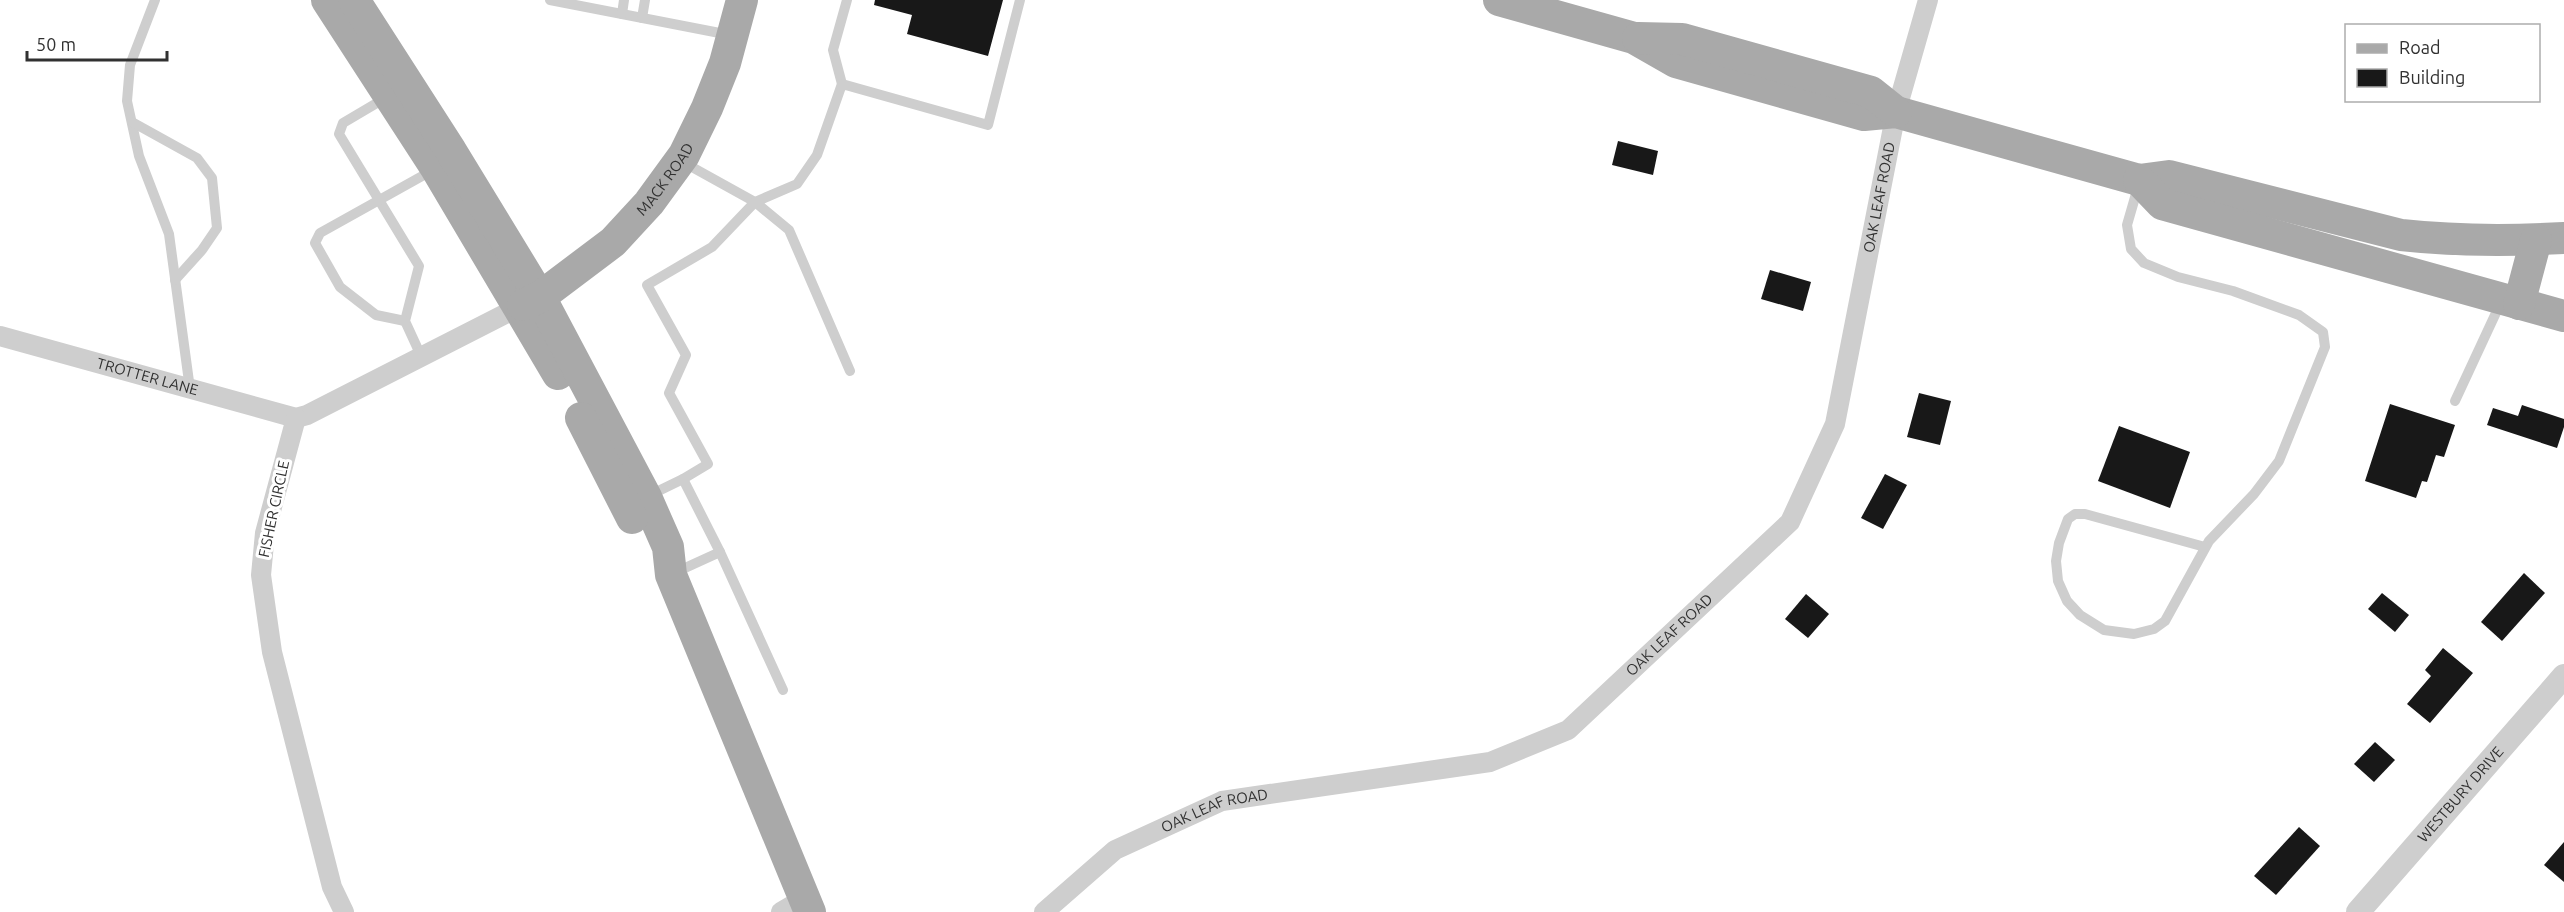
<svg xmlns="http://www.w3.org/2000/svg" width="2564" height="912" font-family="Ubuntu,sans-serif">
	<rect width="100%" height="100%" fill="#fff"/>
	<g fill="#181818">
		<polygon points="875,0 1003,0 988,56 907,34 912,15 874,5"/>
		<polygon points="1618,141 1658,151 1653,175 1612,165"/>
		<polygon points="1770,270 1811,282 1803,311 1761,299"/>
		<polygon points="1919,393 1951,401 1940,445 1907,437"/>
		<polygon points="2390,404 2455,425 2444,457 2436,455 2427,482 2422,481 2416,498 2365,481"/>
		<polygon points="2522,405 2564,419 2564,427 2557,448 2487,425 2493,408 2518,416"/>
		<polygon points="2119,426 2190,452 2170,508 2098,481"/>
		<polygon points="1885,474 1907,485 1883,529 1861,518"/>
		<polygon points="2524,573 2545,593 2502,641 2481,622"/>
		<polygon points="2382,593 2409,615 2395,632 2368,609"/>
		<polygon points="1806,594 1829,614 1808,638 1785,619"/>
		<polygon points="2443,648 2473,673 2430,723 2407,704 2431,676 2425,670"/>
		<polygon points="2375,742 2395,760 2374,782 2354,764"/>
		<polygon points="2299,827 2320,846 2276,895 2254,876"/>
		<polygon points="2564,842 2564,882 2544,865"/>
	</g>
	<g fill="none" stroke-linecap="round" stroke-linejoin="round">
		<g stroke="#cecece" stroke-width="10">
			<polyline points="155,0 130,65 127,101 139,156 169,234 190,389"/>
			<polyline points="550,0 730,35"/>
			<polyline points="622,14 624,0"/>
			<polyline points="642,18 645,0"/>
			<polyline points="842,84 833,50 847,0"/>
			<polyline points="387,97 343,123 339,134 419,266 405,321 422,358"/>
			<polyline points="132,122 197,158 212,178 217,228 202,250 175,280"/>
			<polyline points="681,161 755,202 712,247 647,285 686,355 669,393 708,464 683,479"/>
			<polyline points="2138,187 2127,225 2131,249 2144,263 2178,277 2233,291 2299,315 2323,332 2325,347 2279,461 2254,494 2209,541 2165,621 2154,629 2134,634 2104,630 2080,615 2067,601 2058,581 2056,561 2059,543 2068,519 2075,514 2085,514 2205,547"/>
			<polyline points="405,321 376,315 340,287 315,243 320,233 433,170"/>
			<polyline points="850,371 789,230 755,202 797,184 817,155 842,84 988,125 1020,0"/>
			<polyline points="2455,401 2501,302"/>
			<polyline points="648,496 683,479 720,552"/>
			<polyline points="674,573 720,552 783,690"/>
		</g>
		<g stroke="#cecece" stroke-width="20">
			<path id="s1" d="M 0,336 L 296,418 L 307,415 L 519,307"/>
			<polyline points="296,418 265,533 261,575 272,652 332,887 344,912"/>
			<polyline points="781,912 805,898"/>
			<path id="s2" d="M 1044,912 L 1115,850 L 1222,801 L 1490,762 L 1568,730 L 1790,522 L 1835,424 L 1896,112 L 1928,0"/>
		</g>
		<path stroke="#cecece" stroke-width="24" id="s3" d="M 2358,912 L 2564,676"/>
		<g stroke="#a9a9a9" stroke-width="32">
			<polyline points="327,0 436,168 558,374"/>
			<polyline points="354,0 451,151 540,297 646,497 668,547 671,575 810,912"/>
			<path d="M 1499,0 L 1634,38 L 1676,62 L 1864,115 L 1896,112 L 2139,180 L 2169,176 L 2401,235 C 2456,241 2509,241 2564,238"/>
			<polyline points="1638,38 1682,39 1871,92 1896,112"/>
			<polyline points="2139,180 2162,204 2564,316"/>
			<polyline points="2519,304 2536,240"/>
			<path id="s4" d="M 523,305 L 540,297 L 613,242 L 649,203 L 684,155 L 707,108 L 725,63 L 742,0"/>
			<polyline points="581,418 632,518"/>
		</g>
	</g>
	<g text-anchor="middle" stroke-width="6" stroke-linejoin="round" paint-order="stroke">
		<g font-size="15" fill="#313131" stroke="#fff">
			<text dy="5" stroke="none"><textPath href="#s4" startOffset="192">MACK ROAD</textPath></text>
			<text dy="5" stroke="none"><textPath href="#s2" startOffset="1210">OAK LEAF ROAD</textPath></text>
			<text dy="5" stroke="none"><textPath href="#s1" startOffset="153">TROTTER LANE</textPath></text>
			<text transform="translate(274 509) rotate(-78)" y="5">FISHER CIRCLE</text>
			<text dy="5" stroke="none"><textPath href="#s2" startOffset="706">OAK LEAF ROAD</textPath></text>
			<text dy="5" stroke="none"><textPath href="#s3" startOffset="156">WESTBURY DRIVE</textPath></text>
			<text dy="5" stroke="none"><textPath href="#s2" startOffset="202">OAK LEAF ROAD</textPath></text>
		</g>
	</g>
	<rect x="2345" y="24" width="195" height="78" fill="#ffffff" stroke="#adadad" stroke-width="1.5"/>
	<rect x="2357" y="44" width="30" height="9" fill="#a9a9a9" stroke="#adadad" stroke-width="1.5"/>
	<text x="2399" y="54" font-size="18" fill="#313131">Road</text>
	<rect x="2357" y="69" width="30" height="18" fill="#181818" stroke="#adadad" stroke-width="1.5"/>
	<text x="2399" y="84" font-size="18" fill="#313131">Building</text>
	<path d="M27 51v9h140v-9" fill="none" stroke="#313131" stroke-width="3"/>
	<text x="36" y="51" font-size="18" fill="#313131" stroke="#ffffff" stroke-width="4.5" paint-order="stroke">50 m</text>
</svg>
